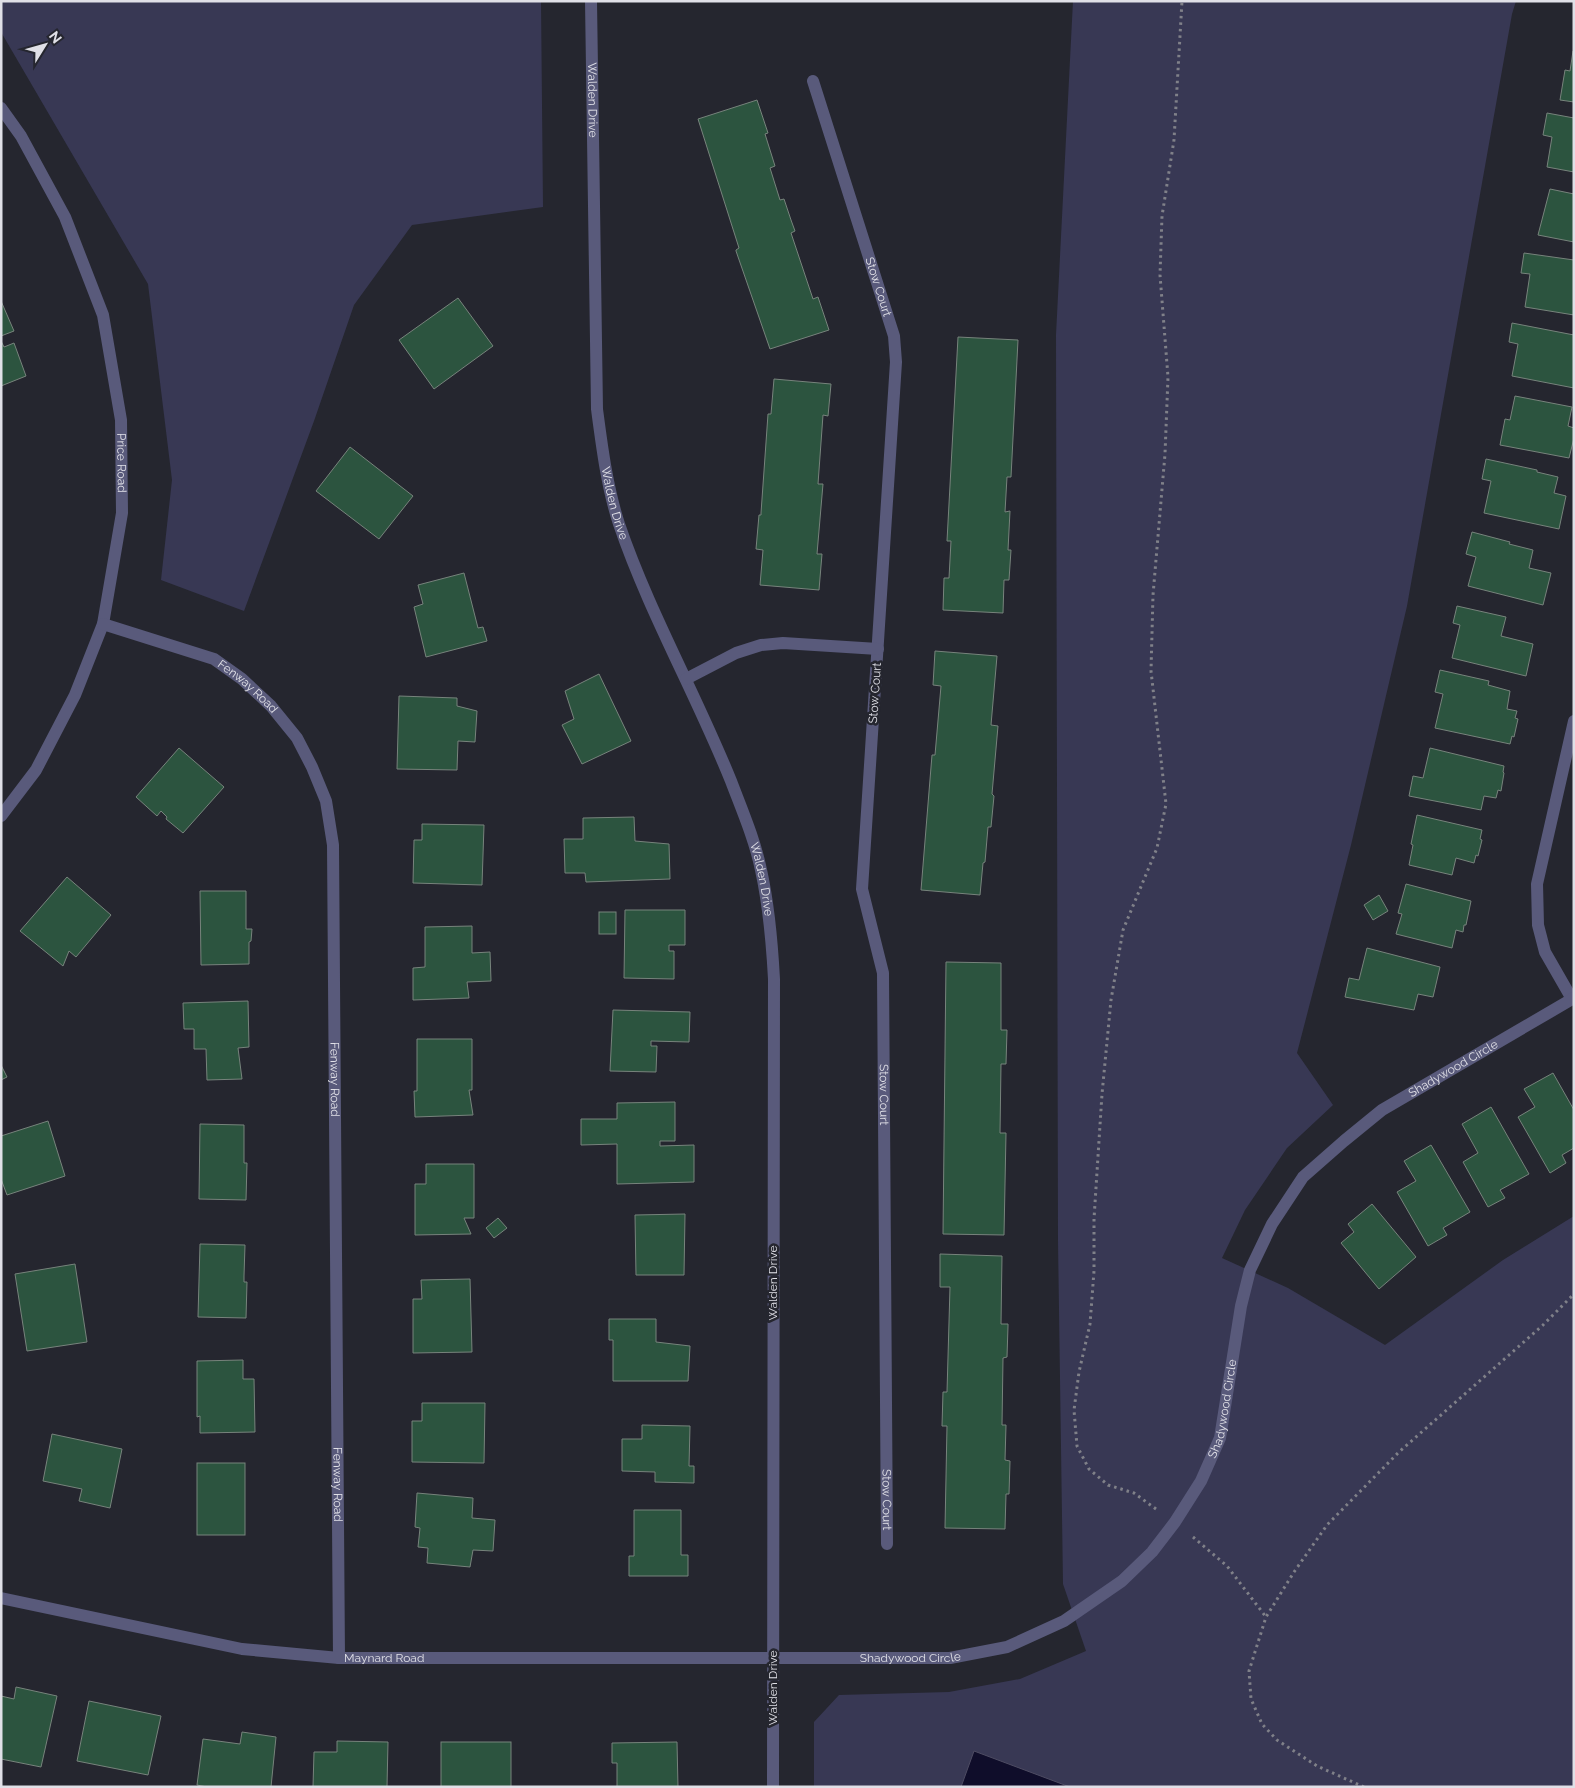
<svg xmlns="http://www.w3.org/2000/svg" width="1575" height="1788" font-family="Raleway,sans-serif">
	<rect width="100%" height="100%" fill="#25262f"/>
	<g fill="#383854">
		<polygon points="1,1 541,1 543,207 412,225 354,305 314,421 244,611 161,580 172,480 148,284 1,32"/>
		<polygon points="1073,1 1516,1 1512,14 1407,606 1351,845 1297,1053 1333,1105 1287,1148 1245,1210 1222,1258 1288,1288 1385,1345 1503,1260 1574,1216 1574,1787 814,1787 814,1722 839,1695 949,1692 1020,1679 1086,1651 1063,1584 1058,1241 1056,335"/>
	</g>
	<polygon fill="#0f0d2a" stroke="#4e4c63" points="974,1751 1070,1787 961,1787"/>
	<g fill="#2c543f" stroke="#77837c">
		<polygon points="1573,51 1574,52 1574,102 1560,100 1565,70 1570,71"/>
		<polygon points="757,100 768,133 765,134 775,166 770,168 780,200 784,199 791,220 795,231 791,233 813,299 818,297 829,330 770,349 736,251 736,250 739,248 698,119"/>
		<polygon points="1547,113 1574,118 1574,172 1547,167 1552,137 1543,135"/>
		<polygon points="1550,189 1574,194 1574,242 1538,235"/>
		<polygon points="1524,253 1574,260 1574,315 1525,307 1530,274 1521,273"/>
		<polygon points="458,298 493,346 434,389 399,340"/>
		<polygon points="1,301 14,331 1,336"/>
		<polygon points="1512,323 1574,335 1574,388 1512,376 1518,344 1509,342"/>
		<polygon points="958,337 1018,340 1011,477 1007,477 1005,512 1010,511 1008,550 1011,550 1009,580 1004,580 1003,613 943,610 944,578 949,578 951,541 947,541"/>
		<polygon points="1,341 4,347 14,343 26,376 1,386"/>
		<polygon points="774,379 831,384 828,416 823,415 818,484 823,484 817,554 822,554 819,590 760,585 763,550 756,549 759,515 761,515 761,513 768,414 771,414"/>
		<polygon points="1515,396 1572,407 1568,426 1574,428 1574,438 1569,458 1500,445 1505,419 1510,420"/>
		<polygon points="350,447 413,496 379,539 316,491"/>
		<polygon points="1486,459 1537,470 1537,472 1558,477 1554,493 1566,496 1559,529 1484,513 1491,481 1482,479"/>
		<polygon points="1472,532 1510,542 1509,544 1533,550 1529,568 1551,573 1543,605 1468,586 1476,557 1466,554"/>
		<polygon points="464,573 478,628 483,627 487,641 426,657 414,607 423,604 418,585"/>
		<polygon points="1457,606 1506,617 1501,636 1533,644 1526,676 1452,658 1460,625 1453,623"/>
		<polygon points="935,651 997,656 991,725 998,726 992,794 994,796 991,827 988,827 985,862 983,863 980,895 921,890 932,755 935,755 941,686 933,685"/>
		<polygon points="1440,670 1489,681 1488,685 1510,691 1507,709 1517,711 1515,718 1518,719 1514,737 1512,736 1510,744 1435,728 1443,694 1435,692"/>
		<polygon points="599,674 631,741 582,764 562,725 574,719 565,691"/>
		<polygon points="399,696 457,698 457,706 477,711 475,742 458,741 457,770 397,769"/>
		<polygon points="179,748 224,787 183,833 166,819 167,817 161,811 157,816 136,797"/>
		<polygon points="1430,748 1504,766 1503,772 1504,773 1501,791 1498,790 1496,798 1484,796 1481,810 1409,796 1413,776 1423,778"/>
		<polygon points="1417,815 1482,830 1480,839 1482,840 1478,856 1476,855 1474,863 1456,858 1452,875 1409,865 1413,845 1411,844"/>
		<polygon points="634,817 635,841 669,844 670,879 586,882 585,873 565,873 564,839 583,839 583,818"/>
		<polygon points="422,824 484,825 482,885 413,883 414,840 422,840"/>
		<polygon points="67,877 111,915 76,957 69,951 63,966 20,931"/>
		<polygon points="1406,884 1471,901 1466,925 1464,925 1463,932 1456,930 1452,948 1396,934 1402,914 1398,913"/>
		<polygon points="200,891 246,891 246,929 252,929 251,941 249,942 249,964 201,965"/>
		<polygon points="1379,895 1388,911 1373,920 1364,905"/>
		<polygon points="625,910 685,910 685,945 669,945 669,951 674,951 674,979 624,978"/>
		<rect x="599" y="912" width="17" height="22"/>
		<polygon points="472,926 472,953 490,952 491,981 467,982 469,998 413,1000 413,968 425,967 425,927"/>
		<polygon points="1367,948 1440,967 1433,997 1418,994 1414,1010 1345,997 1349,978 1359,980"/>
		<polygon points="946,962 1001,963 1001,1030 1007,1030 1006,1064 1001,1064 1000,1133 1006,1133 1004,1235 943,1234"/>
		<polygon points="248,1001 249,1047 238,1048 242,1079 207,1080 206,1049 194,1049 194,1029 184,1029 183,1003"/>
		<polygon points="613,1010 690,1012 689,1042 651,1041 651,1046 657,1046 656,1072 610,1071"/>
		<polygon points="417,1039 472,1039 472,1090 469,1090 473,1115 415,1117 414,1091 417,1091"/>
		<polygon points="1,1065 7,1077 1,1080"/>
		<polygon points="1553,1073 1574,1110 1574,1148 1562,1155 1566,1163 1550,1173 1518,1117 1535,1107 1524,1089"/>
		<polygon points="675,1102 675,1141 660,1141 660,1146 694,1145 694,1182 617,1184 617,1144 581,1145 581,1119 617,1119 617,1103"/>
		<polygon points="1491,1107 1529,1174 1500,1190 1505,1198 1488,1207 1463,1162 1478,1153 1462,1124"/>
		<polygon points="48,1121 65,1176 7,1195 1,1179 1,1136"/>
		<polygon points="200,1124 244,1125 244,1163 247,1163 246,1200 199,1199"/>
		<polygon points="1431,1145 1470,1212 1443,1228 1447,1235 1428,1246 1397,1192 1416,1181 1404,1161"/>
		<polygon points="426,1164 474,1164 474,1218 464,1218 471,1234 415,1235 415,1184 426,1184"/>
		<polygon points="1372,1204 1416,1257 1379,1289 1341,1243 1354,1232 1348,1224"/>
		<polygon points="685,1214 684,1275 636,1275 635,1215"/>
		<polygon points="498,1218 507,1228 494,1238 486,1228"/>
		<polygon points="200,1244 245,1245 244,1276 244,1282 247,1282 246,1318 198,1317"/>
		<polygon points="940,1254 1002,1256 1001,1324 1008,1324 1008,1326 1007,1357 1003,1358 1002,1425 1006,1425 1005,1460 1010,1461 1009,1494 1006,1494 1005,1529 945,1528 947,1426 942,1426 943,1392 947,1392 950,1287 940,1287"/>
		<polygon points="75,1264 87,1342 27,1351 15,1274"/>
		<polygon points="470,1279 472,1352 413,1353 413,1299 422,1299 421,1280"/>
		<polygon points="609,1319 656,1319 656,1342 690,1346 688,1381 613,1381 613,1340 609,1340"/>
		<polygon points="243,1360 243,1379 254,1379 255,1432 200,1433 200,1416 197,1417 197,1361"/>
		<polygon points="422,1403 485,1403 484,1463 412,1462 412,1421 422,1421"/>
		<polygon points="642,1425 690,1426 689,1466 694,1466 694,1483 655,1482 655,1472 622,1471 622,1439 642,1439"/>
		<polygon points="52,1434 122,1449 110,1508 79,1501 82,1489 43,1481"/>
		<rect x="197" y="1463" width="48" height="72"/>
		<polygon points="417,1493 473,1498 472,1518 495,1520 493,1551 473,1550 470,1567 427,1563 428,1548 418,1547 420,1528 415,1527"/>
		<polygon points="634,1510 681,1510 681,1555 688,1555 688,1576 629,1576 629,1556 634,1556"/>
		<polygon points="16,1687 57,1696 41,1767 1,1759 1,1696 14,1699"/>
		<polygon points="89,1701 161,1716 148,1775 77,1761"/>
		<polygon points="242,1732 276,1737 271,1787 207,1787 197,1785 203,1739 240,1744"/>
		<polygon points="337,1741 388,1742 387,1787 313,1787 314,1752 337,1752"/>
		<rect x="441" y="1742" width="70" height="45"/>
		<polygon points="677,1742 678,1787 617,1787 617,1763 612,1763 612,1743"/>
	</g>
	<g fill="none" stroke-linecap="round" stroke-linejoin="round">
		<g stroke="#808189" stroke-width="3" stroke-dasharray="2.5 4" stroke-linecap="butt">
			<polyline points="1156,1509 1134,1493 1108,1485 1089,1469 1077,1446 1074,1410 1079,1372 1090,1324 1094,1271 1094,1219 1102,1094 1111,1000 1123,930 1157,848 1166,804 1151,671 1153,595 1165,454 1168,377 1160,275 1162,216 1174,140 1182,1"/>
			<polyline points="1193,1537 1227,1566 1266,1617"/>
			<polyline points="1364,1787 1317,1766 1277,1740 1262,1724 1251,1699 1249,1671 1266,1617 1294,1572 1327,1525 1399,1452 1543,1325 1574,1294"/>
		</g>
		<g stroke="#595a7b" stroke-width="12">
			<path id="s1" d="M 591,1 L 597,409 C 602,447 607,487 619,524 C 649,612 696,694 731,781 C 742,810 755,840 761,870 C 769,906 772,942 774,979 L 773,1787"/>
			<path id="s2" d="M 813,81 L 894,336 L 896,362 L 862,889 L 883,973 L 887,1544"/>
			<path id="s3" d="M 1,108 L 21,136 L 65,217 L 103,315 L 121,420 L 122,513 L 103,624 L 75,695 L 36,770 L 1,816"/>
			<path id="s4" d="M 103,624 L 214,659 L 242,679 L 271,706 L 297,738 L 312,767 L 326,801 L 333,845 L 339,1658"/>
			<polyline points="686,679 736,653 761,645 783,643 878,649"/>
			<polyline points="1572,999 1545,952 1538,925 1537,884 1574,721"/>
			<path id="s5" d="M 1,1598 L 242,1649 L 339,1658 L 950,1658 L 1007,1647 L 1064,1621 L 1122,1581 L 1152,1552 L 1175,1522 L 1201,1481 L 1220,1438 L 1241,1306 L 1250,1270 L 1272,1224 L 1303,1177 L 1344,1141 L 1382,1110 L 1574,998"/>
		</g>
	</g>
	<g text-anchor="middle" stroke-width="5" stroke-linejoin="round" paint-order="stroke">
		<g font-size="12" fill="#e0e0e7" stroke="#25262f">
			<text dy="4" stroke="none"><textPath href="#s1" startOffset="99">Walden Drive</textPath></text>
			<text dy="4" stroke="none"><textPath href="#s2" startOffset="216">Stow Court</textPath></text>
			<text dy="4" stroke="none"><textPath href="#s3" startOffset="381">Price Road</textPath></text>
			<text dy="4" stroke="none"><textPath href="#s1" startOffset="504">Walden Drive</textPath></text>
			<text dy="4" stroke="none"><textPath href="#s4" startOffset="160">Fenway Road</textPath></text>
			<text transform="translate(875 693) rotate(-86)" y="4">Stow Court</text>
			<text dy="4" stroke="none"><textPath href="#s1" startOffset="909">Walden Drive</textPath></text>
			<text dy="4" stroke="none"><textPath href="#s5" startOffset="1785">Shadywood Circle</textPath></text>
			<text dy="4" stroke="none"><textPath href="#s4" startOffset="580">Fenway Road</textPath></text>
			<text dy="4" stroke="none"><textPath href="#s2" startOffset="1030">Stow Court</textPath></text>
			<text transform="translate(773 1283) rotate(-90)" y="4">Walden Drive</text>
			<text dy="4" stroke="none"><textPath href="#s5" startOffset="1350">Shadywood Circle</textPath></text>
			<text dy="4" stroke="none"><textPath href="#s4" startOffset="985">Fenway Road</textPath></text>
			<text dy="4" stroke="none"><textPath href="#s2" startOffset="1435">Stow Court</textPath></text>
			<text dy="4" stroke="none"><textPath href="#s5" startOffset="915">Shadywood Circle</textPath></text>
			<text dy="4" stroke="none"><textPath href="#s5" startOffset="389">Maynard Road</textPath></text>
			<text transform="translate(773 1688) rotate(-90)" y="4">Walden Drive</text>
		</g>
	</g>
	<rect width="1575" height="1788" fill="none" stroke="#e0e0e7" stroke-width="5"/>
	<g transform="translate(45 45) rotate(53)" stroke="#25262f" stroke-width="4" paint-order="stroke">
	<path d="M0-4L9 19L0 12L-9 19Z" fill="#e0e0e7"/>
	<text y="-8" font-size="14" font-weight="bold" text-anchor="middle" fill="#e0e0e7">N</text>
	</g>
</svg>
